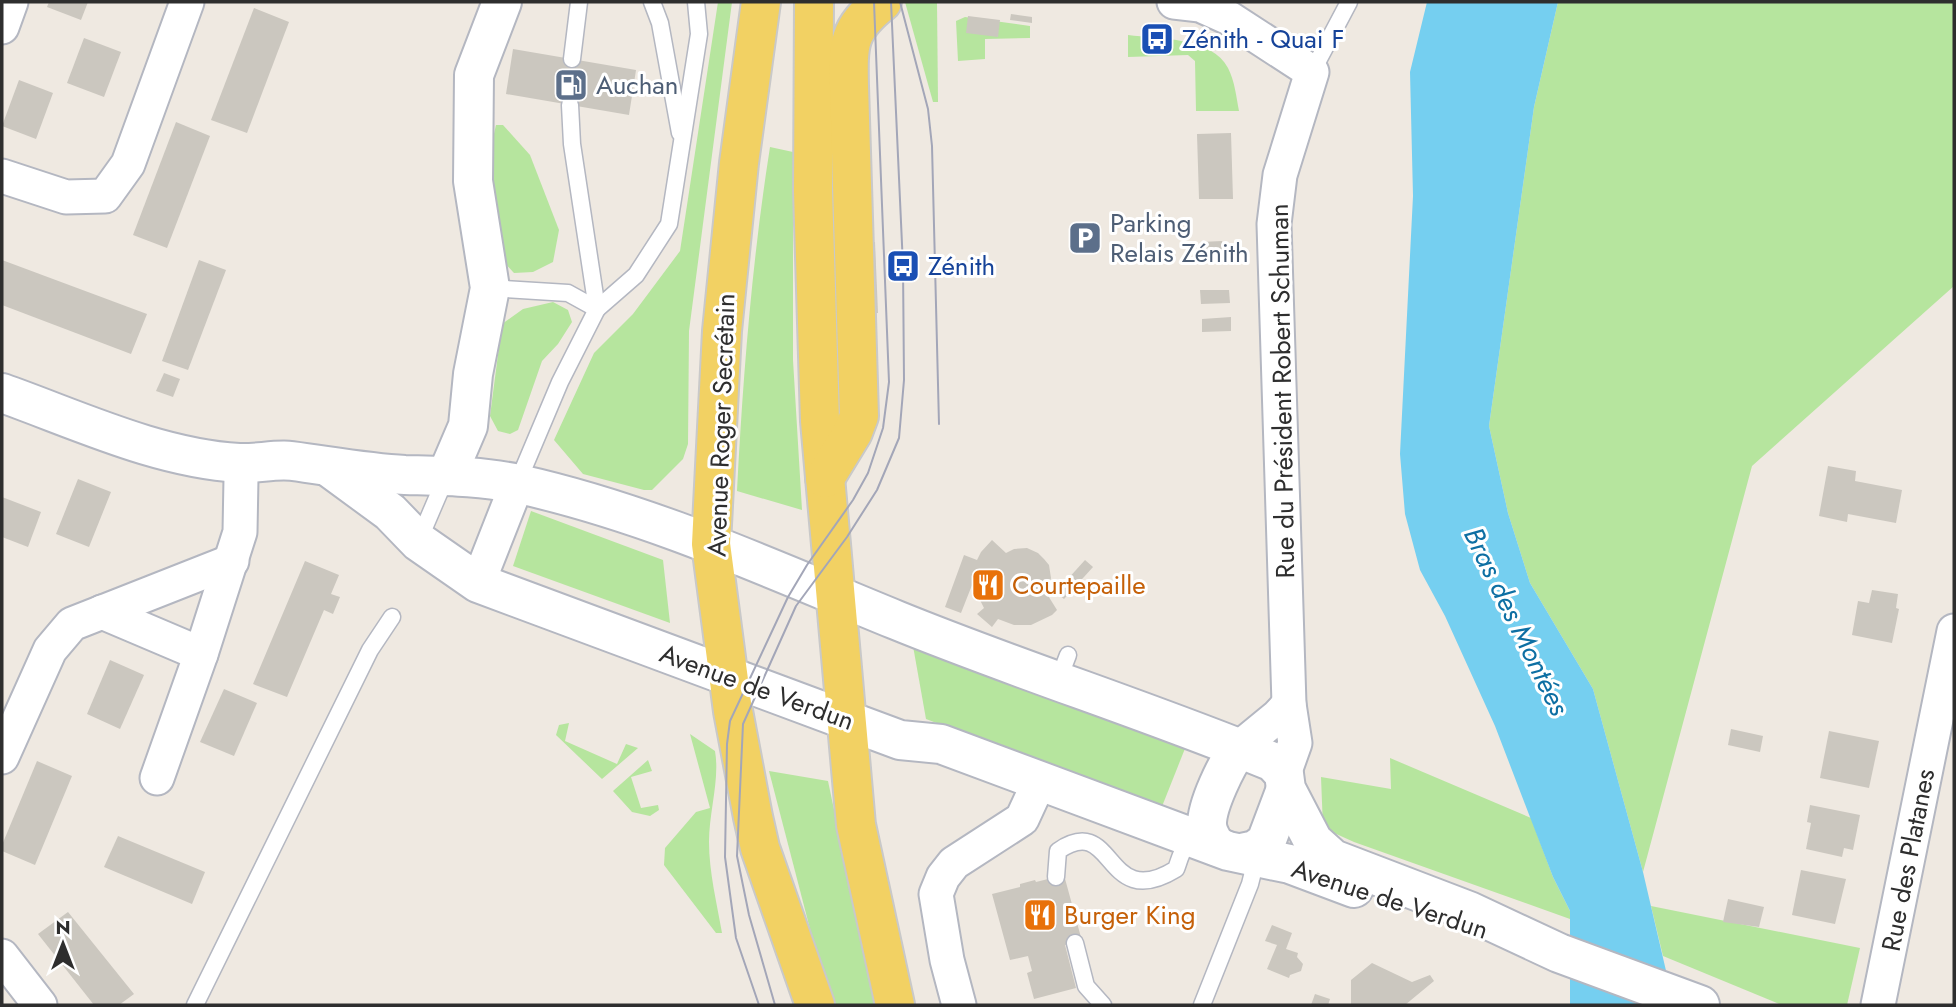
<svg xmlns="http://www.w3.org/2000/svg" width="1956" height="1007" font-family="Jost,sans-serif">
	<rect width="100%" height="100%" fill="#efe9e1"/>
	<g fill="#b6e59e">
		<polygon points="718,2 732,2 689,331 688,444 683,459 652,490 644,490 583,474 554,440 594,353 633,314 680,251"/>
		<polygon points="905,2 937,2 938,102 933,102"/>
		<polygon points="1558,2 1954,2 1954,286 1752,466 1643,872 1593,689 1530,583 1508,513 1489,426 1534,107"/>
		<polygon points="965,17 1030,26 1030,38 985,39 985,59 958,61 956,21"/>
		<path d="M 1128,35 C 1159,39 1212,37 1228,68 C 1235,82 1236,96 1239,111 L 1196,111 L 1195,61 L 1188,55 L 1128,57 Z"/>
		<polygon points="496,125 503,125 530,155 559,230 553,262 533,272 514,273 500,258 494,214 492,142"/>
		<path d="M 770,147 L 793,152 L 793,360 L 802,510 L 737,491 C 743,376 752,261 770,147 Z"/>
		<polygon points="553,302 568,310 572,322 558,344 542,361 518,430 510,434 498,431 490,416 502,324 523,309"/>
		<polygon points="531,511 663,560 670,623 513,566"/>
		<polygon points="913,646 1186,746 1161,809 926,719"/>
		<polygon points="569,723 565,741 617,764 626,744 638,748 602,779 556,735 559,725"/>
		<path d="M 690,734 L 715,751 C 720,779 709,812 709,842 C 709,872 717,904 722,933 L 716,933 L 664,865 L 665,848 L 696,812 L 710,808 Z"/>
		<polygon points="1390,758 1531,818 1553,877 1570,911 1570,919 1354,842 1323,828 1321,777 1391,789"/>
		<polygon points="648,760 652,771 631,777 641,808 658,805 659,810 650,816 632,812 613,791"/>
		<polygon points="769,771 828,781 875,1005 836,1005 816,952"/>
		<polygon points="1651,906 1860,948 1847,1005 1782,1005 1663,956"/>
	</g>
	<polygon fill="#75cff0" points="1427,2 1558,2 1534,107 1489,426 1508,513 1530,583 1593,689 1643,872 1674,1005 1570,1005 1570,911 1553,877 1495,726 1445,616 1420,570 1405,514 1400,454 1413,196 1410,72"/>
	<g fill="#cbc7bf">
		<polygon points="49,2 88,2 81,20 47,7"/>
		<polygon points="254,8 289,22 247,133 211,120"/>
		<polygon points="1011,14 1032,17 1032,23 1010,20"/>
		<polygon points="968,16 1000,20 998,37 966,33"/>
		<polygon points="1146,33 1168,37 1167,43 1145,40"/>
		<polygon points="84,38 121,52 104,97 67,83"/>
		<polygon points="513,49 636,70 629,115 506,94"/>
		<polygon points="19,80 53,93 36,139 2,126"/>
		<polygon points="176,122 210,136 167,248 133,235"/>
		<polygon points="1231,133 1233,199 1199,199 1197,134"/>
		<polygon points="1222,241 1223,255 1201,256 1201,242"/>
		<polygon points="875,242 878,313 868,313 865,243"/>
		<polygon points="2,260 147,314 131,354 2,305"/>
		<polygon points="199,260 226,270 188,370 162,361"/>
		<polygon points="1200,290 1229,290 1230,303 1201,304"/>
		<polygon points="1231,317 1231,331 1202,332 1202,319"/>
		<polygon points="164,373 180,379 173,397 156,391"/>
		<polygon points="1828,466 1856,471 1855,481 1902,490 1896,523 1848,514 1847,522 1819,516"/>
		<polygon points="78,479 111,492 89,547 56,534"/>
		<polygon points="2,497 41,512 28,547 2,537"/>
		<polygon points="992,540 1006,553 1014,549 1027,548 1038,553 1044,559 1049,565 1051,578 1047,594 1057,610 1052,615 1031,625 1014,625 998,619 992,627 977,614 984,608 977,594 974,580 961,613 945,607 964,555 977,560 981,552"/>
		<polygon points="1085,560 1093,567 1064,599 1056,592"/>
		<polygon points="305,561 339,575 331,594 340,597 333,614 324,610 287,697 253,684"/>
		<polygon points="1872,590 1898,594 1896,608 1899,609 1892,643 1852,635 1858,601 1869,603"/>
		<polygon points="110,660 144,675 120,729 87,714"/>
		<polygon points="224,689 257,703 234,756 200,742"/>
		<polygon points="1731,729 1763,736 1760,752 1728,745"/>
		<polygon points="1829,731 1879,741 1869,788 1820,778"/>
		<polygon points="37,761 72,776 35,865 2,851 2,845"/>
		<polygon points="1810,805 1860,815 1853,850 1844,848 1842,857 1806,849 1811,823 1807,822"/>
		<polygon points="118,836 205,872 192,904 104,867"/>
		<polygon points="1801,870 1846,879 1835,924 1792,915"/>
		<polygon points="1064,875 1082,941 1065,945 1076,988 1034,999 1027,973 1032,971 1028,956 1010,960 992,894 1020,887 1020,884 1035,880 1036,882"/>
		<polygon points="1728,899 1764,907 1759,927 1723,922"/>
		<polygon points="68,912 134,994 119,1005 94,1005 38,934"/>
		<polygon points="1272,925 1292,933 1286,949 1298,953 1297,957 1303,964 1301,971 1290,975 1289,978 1267,969 1277,945 1265,941"/>
		<polygon points="1372,963 1412,982 1430,975 1434,981 1405,1005 1351,1005 1351,980"/>
		<polygon points="1315,994 1330,999 1328,1005 1311,1005"/>
	</g>
	<g fill="none" stroke-linecap="round" stroke-linejoin="round">
		<defs>
			<g id="service">
				<polyline points="652,2 660,23 680,133"/>
				<polyline points="572,59 579,2"/>
				<polyline points="1312,72 1349,2"/>
				<polyline points="490,288 568,293 597,309 636,275 669,224 699,34 696,2"/>
				<polyline points="517,484 560,382 597,309 572,144 570,105"/>
				<polyline points="419,540 446,477"/>
				<polyline points="1058,681 1068,655"/>
				<path d="M 1056,877 L 1058,851 C 1116,811 1103,914 1176,869 C 1180,859 1182,845 1194,841"/>
				<polyline points="1075,943 1086,986 1103,1005"/>
				<polyline points="195,1005 370,650 392,617"/>
				<polyline points="1202,1005 1250,884 1254,868 1252,858"/>
			</g>
			<g id="minor">
				<polyline points="1174,2 1200,5 1229,18 1312,72 1280,175 1274,224 1289,704 1295,743 1284,774"/>
				<polyline points="2,27 11,2"/>
				<polyline points="2,176 66,197 105,196 128,164 187,2"/>
				<polyline points="478,583 517,484"/>
				<polyline points="102,612 201,654"/>
				<polyline points="1239,748 1278,716 1289,704"/>
				<polyline points="2,757 50,650 72,624 232,561"/>
				<polyline points="157,778 201,654 240,532 241,478 239,463"/>
				<polyline points="2,956 40,1005"/>
				<polyline points="959,1005 947,960 936,894 943,877 954,863 1022,819 1040,780"/>
				<polyline points="1878,1005 1954,631"/>
			</g>
			<g id="tertiary">
				<path d="M 2,393 C 78,420 157,458 239,463 C 256,464 275,459 292,461 C 330,466 367,473 405,475 C 443,476 481,476 519,484 C 650,513 773,570 896,620 C 1021,671 1149,711 1273,762 L 1284,774 L 1286,789 L 1313,841 L 1333,859 L 1469,911 L 1559,953 L 1700,1005"/>
				<polyline points="330,468 390,512 419,542 478,583 900,740 941,744 1228,851 1290,864 1354,888"/>
				<polyline points="447,475 468,426 473,374 490,288 473,181 474,75 502,2"/>
				<path d="M 1219,847 L 1216,846 C 1212,840 1208,833 1207,826 C 1206,806 1227,763 1239,748"/>
				<polyline points="1241,853 1255,850 1266,842 1286,789"/>
			</g>
			<g id="primary">
				<polyline points="761,2 739,163 722,331 711,544 733,711 753,817 760,848 815,1005"/>
				<polyline points="814,2 813,191 820,421 856,825 895,1005"/>
				<path d="M 825,478 L 853,432 L 859,416 L 849,86 C 848,43 848,29 882,2"/>
			</g>
		</defs>
		<use href="#service" stroke="#b4b7c1" stroke-width="19"/>
		<use href="#minor" stroke="#b4b7c1" stroke-width="37"/>
		<use href="#tertiary" stroke="#b4b7c1" stroke-width="42"/>
		<use href="#primary" stroke="#c9c9c9" stroke-width="42"/>
		<use href="#service" stroke="#fff" stroke-width="16"/>
		<use href="#minor" stroke="#fff" stroke-width="33"/>
		<use href="#tertiary" stroke="#fff" stroke-width="38"/>
		<use href="#primary" stroke="#f2d163" stroke-width="38"/>
		<g stroke="#a3a6b8" stroke-width="2">
			<polyline points="900,2 928,109 932,146 939,424"/>
			<polyline points="759,1005 736,938 725,857 727,744 730,721 788,597 807,565 853,500 868,473 883,428 889,382 874,2"/>
			<polyline points="775,1005 749,915 737,856 743,724 796,606 847,537 877,490 899,438 904,380 903,266 891,2"/>
		</g>
	</g>
	<defs>
		<symbol id="bus-square" viewBox="-11 -11 22 22"><rect x="-9" y="-9" width="18" height="18" rx="4" fill="#1a4fb4" stroke="#fff"/><path d="M-5-6H5V4H4V6H2V4H-2V6H-4V4H-5ZM-3.5-4V0h7V-4ZM-3.5 1.2v1.5H-2V1.2ZM2 1.2v1.5H3.5V1.2Z" fill="#fff"/></symbol>
		<symbol id="fuel-square" viewBox="-11 -11 22 22"><rect x="-9" y="-9" width="18" height="18" rx="4" fill="#5c6f8a" stroke="#fff"/><path d="M-5.5-6h7V0h2V4h1.3V-2.5L3-4.5l.8-.8L6-3V5H2.5V1h-1V6h-7ZM-4.2-4.7v3.2H.2V-4.7Z" fill="#fff"/></symbol>
		<symbol id="parking-square" viewBox="-11 -11 22 22"><rect x="-9" y="-9" width="18" height="18" rx="4" fill="#5c6f8a" stroke="#fff"/><path d="M-3.5-5.5H1a3.5 3.5 0 0 1 0 7H-1V5.5H-3.5ZM-1-3.4V-.6H.8a1.4 1.4 0 0 0 0-2.8Z" fill="#fff"/></symbol>
		<symbol id="restaurant-square" viewBox="-11 -11 22 22"><rect x="-9" y="-9" width="18" height="18" rx="4" fill="#e8710a" stroke="#fff"/><path d="M-5-6h1v4h1v-4h1v4h1v-4h1v5L-1.5 .5V6h-2V.5L-5-1ZM5-6V6H3V1.5H1.5Q1.5-4 5-6Z" fill="#fff"/></symbol>
	</defs>
	<g fill-rule="evenodd">
		<use href="#bus-square" x="1138" y="20" width="38" height="38"/>
		<use href="#fuel-square" x="552" y="66" width="38" height="38"/>
		<use href="#parking-square" x="1066" y="219" width="38" height="38"/>
		<use href="#bus-square" x="884" y="247" width="38" height="38"/>
		<use href="#restaurant-square" x="969" y="566" width="38" height="38"/>
		<use href="#restaurant-square" x="1021" y="896" width="38" height="38"/>
	</g>
	<g text-anchor="middle" stroke-width="6" stroke-linejoin="round" paint-order="stroke">
		<g font-size="26" fill="#164399" stroke="#fff" text-anchor="start">
			<text x="1182" y="48">Zénith - Quai F</text>
			<text x="928" y="275">Zénith</text>
		</g>
		<g font-size="26" fill="#4e5e75" stroke="#fff" text-anchor="start">
			<text x="596" y="94">Auchan</text>
			<text x="1110" y="232">Parking<tspan x="1110" dy="30">Relais Zénith</tspan></text>
		</g>
		<g font-size="26" fill="#2e2e2e" stroke="#fff">
			<text transform="translate(1282 391) rotate(-91)" y="9">Rue du Président Robert Schuman</text>
			<text transform="translate(721 425) rotate(-88)" y="9">Avenue Roger Secrétain</text>
			<text transform="translate(757 687) rotate(20)" y="9">Avenue de Verdun</text>
			<text transform="translate(1908 860) rotate(-79)" y="9">Rue des Platanes</text>
			<text transform="translate(1390 899) rotate(18)" y="9">Avenue de Verdun</text>
		</g>
		<g font-size="26" fill="#c56008" stroke="#fff" text-anchor="start">
			<text x="1012" y="594">Courtepaille</text>
			<text x="1064" y="924">Burger King</text>
		</g>
		<g font-size="28" font-style="italic" fill="#0d6fa3" stroke="#fff">
			<text transform="translate(1517 621) rotate(64)" y="10">Bras des Montées</text>
		</g>
	</g>
	<rect width="1956" height="1007" fill="none" stroke="#2e2e2e" stroke-width="7"/>
	<g transform="translate(63 944)" stroke="#ffffff" stroke-width="5" paint-order="stroke">
	<path d="M0-5L12 26L0 18L-12 26Z" fill="#2e2e2e"/>
	<text y="-10" font-size="19" font-weight="bold" text-anchor="middle" fill="#2e2e2e">N</text>
	</g>
</svg>
